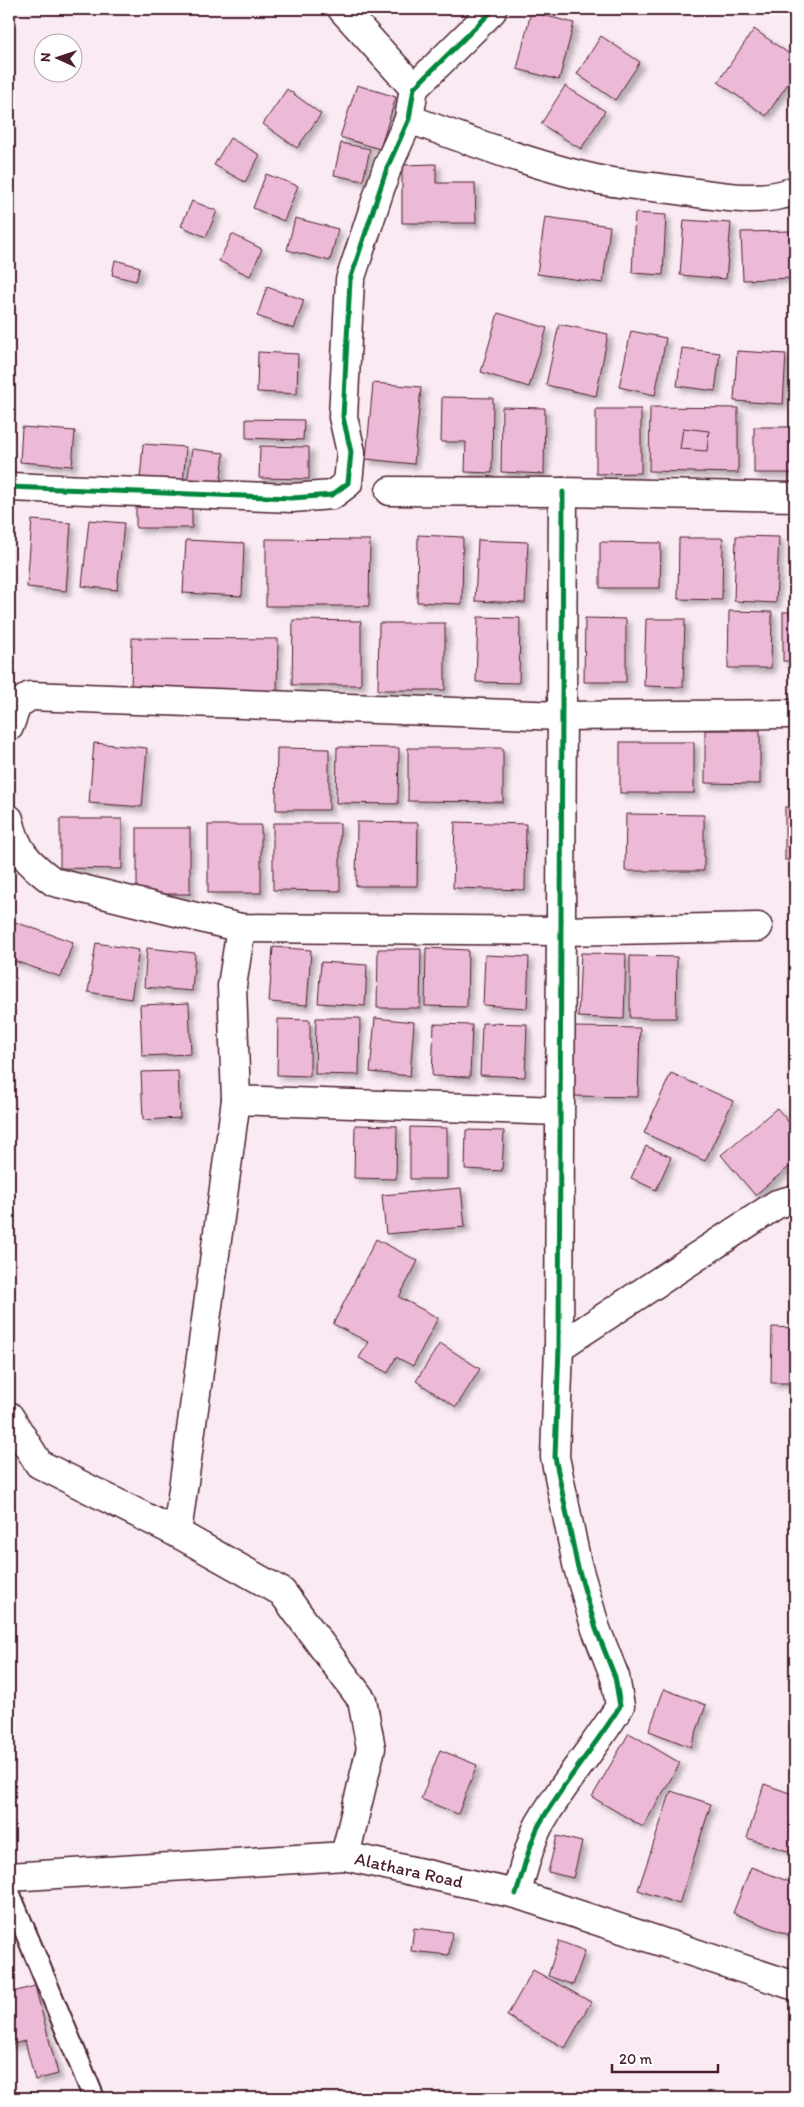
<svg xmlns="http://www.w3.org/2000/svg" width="804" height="2107" font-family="Itim,sans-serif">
	<defs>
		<filter id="shadow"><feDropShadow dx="4.5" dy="4.5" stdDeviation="2.5" flood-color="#0004"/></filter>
	</defs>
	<rect width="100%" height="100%" fill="#f9eaf3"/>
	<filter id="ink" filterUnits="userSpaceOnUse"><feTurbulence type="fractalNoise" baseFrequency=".02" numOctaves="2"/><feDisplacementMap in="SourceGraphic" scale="10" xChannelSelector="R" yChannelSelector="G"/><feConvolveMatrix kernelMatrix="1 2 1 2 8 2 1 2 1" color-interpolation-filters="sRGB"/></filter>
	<g filter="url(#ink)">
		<g fill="#ecb9d7" stroke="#4a1f2b" filter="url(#shadow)">
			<polygon points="531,12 574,23 559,80 517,69"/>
			<polygon points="754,29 795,58 795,73 766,116 718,82"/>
			<polygon points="601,36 640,62 615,100 577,74"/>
			<polygon points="357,85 396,97 380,149 340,137"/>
			<polygon points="565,86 605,111 581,149 541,124"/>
			<polygon points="287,89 321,114 297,148 263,124"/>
			<polygon points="230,138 260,155 245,182 214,165"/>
			<polygon points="341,143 370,149 363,181 334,175"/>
			<polygon points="436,164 436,183 475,183 476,223 402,223 402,165"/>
			<polygon points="266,174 298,186 284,221 253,208"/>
			<polygon points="192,201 217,211 206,237 181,226"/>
			<polygon points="635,213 666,215 663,275 632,273"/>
			<polygon points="545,217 610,226 603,283 537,274"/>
			<polygon points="295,218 338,229 330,261 287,250"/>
			<polygon points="684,220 731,223 726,279 680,275"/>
			<polygon points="792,231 793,278 743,280 741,232"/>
			<polygon points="232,234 262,249 250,276 219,261"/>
			<polygon points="115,260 140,267 136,281 112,275"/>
			<polygon points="267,287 304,300 294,329 257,316"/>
			<polygon points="498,313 547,328 529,387 481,372"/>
			<polygon points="559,324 608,334 596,396 546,385"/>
			<polygon points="631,331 666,338 655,395 619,387"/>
			<polygon points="682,348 720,353 715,391 677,386"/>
			<polygon points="737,351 786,354 783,404 734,401"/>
			<polygon points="258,352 298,354 297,394 257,392"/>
			<polygon points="373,383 421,387 414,464 366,459"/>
			<polygon points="442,397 493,398 492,473 465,472 466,442 441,442"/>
			<polygon points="502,407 545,408 544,474 501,472"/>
			<polygon points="650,407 738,408 738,473 649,471"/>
			<polygon points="596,409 641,409 641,473 596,474"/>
			<polygon points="246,419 304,420 303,440 246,438"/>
			<polygon points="22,427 75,431 72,466 20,462"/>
			<rect x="754" y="427" width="41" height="46"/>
			<polygon points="683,428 709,431 707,451 680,449"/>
			<polygon points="143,444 186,447 183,484 140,480"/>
			<polygon points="260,446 309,447 309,479 259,478"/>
			<polygon points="192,449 224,453 220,487 187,483"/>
			<polygon points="136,507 192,508 192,528 136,528"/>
			<polygon points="32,520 71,523 66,591 27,587"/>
			<polygon points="89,520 124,523 117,590 82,586"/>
			<polygon points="792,533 795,533 795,605 790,605"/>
			<polygon points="418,535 463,537 462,604 417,602"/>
			<polygon points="736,536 779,537 776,603 734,601"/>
			<polygon points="679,538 723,538 722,600 678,599"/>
			<polygon points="266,539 370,540 369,606 266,606"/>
			<polygon points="186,540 244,543 242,596 183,593"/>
			<polygon points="478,540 528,542 525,603 475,601"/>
			<polygon points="600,542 661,543 660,588 600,588"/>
			<polygon points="729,611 772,612 771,668 728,668"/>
			<rect x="783" y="612" width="12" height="49"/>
			<polygon points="478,617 520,618 519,683 476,682"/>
			<polygon points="585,618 626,619 626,682 584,682"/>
			<polygon points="646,619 685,619 683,687 644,686"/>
			<polygon points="293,620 361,621 361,685 292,685"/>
			<polygon points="379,623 445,623 445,690 378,690"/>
			<polygon points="132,638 278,639 277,694 131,693"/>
			<polygon points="705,730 760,730 760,784 705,783"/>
			<rect x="620" y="742" width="74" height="51"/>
			<polygon points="94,743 147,748 142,807 89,803"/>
			<polygon points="337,747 399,748 398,804 336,803"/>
			<polygon points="277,748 329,749 329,810 276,810"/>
			<polygon points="408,748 503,748 503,802 408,801"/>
			<rect x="785" y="807" width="10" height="53"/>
			<polygon points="626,814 704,815 704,871 625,871"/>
			<polygon points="60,819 122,819 122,869 60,868"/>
			<polygon points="357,822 418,823 417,886 356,886"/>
			<polygon points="455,822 526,824 525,890 453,888"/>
			<polygon points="273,823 340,823 340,891 273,890"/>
			<rect x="208" y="825" width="53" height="68"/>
			<rect x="137" y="828" width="53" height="66"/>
			<polygon points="9,920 73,942 61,977 9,959"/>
			<polygon points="96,943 139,950 131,999 88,992"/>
			<polygon points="273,947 311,950 307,1005 269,1002"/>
			<polygon points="147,948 195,953 192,991 144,987"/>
			<polygon points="426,948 468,950 467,1007 425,1006"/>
			<polygon points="378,949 421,949 420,1008 377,1008"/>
			<polygon points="581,953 626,954 624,1019 578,1017"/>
			<polygon points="485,955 529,957 527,1008 483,1005"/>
			<polygon points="630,956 677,957 676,1018 630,1018"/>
			<polygon points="321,962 367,965 365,1006 318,1003"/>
			<polygon points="189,1003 191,1054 142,1056 140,1005"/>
			<polygon points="316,1018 360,1018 359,1075 315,1074"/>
			<polygon points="375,1018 414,1022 410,1076 370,1072"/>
			<polygon points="278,1019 310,1020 310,1076 277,1075"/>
			<polygon points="482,1023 527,1024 525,1077 480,1075"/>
			<polygon points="434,1024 472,1025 470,1077 432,1076"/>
			<polygon points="574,1027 640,1028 638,1097 573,1096"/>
			<polygon points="178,1071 180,1118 143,1120 141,1072"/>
			<polygon points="671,1073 733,1101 705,1161 644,1133"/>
			<polygon points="777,1108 795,1130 795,1162 755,1195 721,1155"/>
			<polygon points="355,1125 397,1126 396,1179 354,1178"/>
			<polygon points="410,1127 447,1128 447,1179 410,1179"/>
			<polygon points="466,1130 504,1131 502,1171 465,1169"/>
			<polygon points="646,1146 671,1157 656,1190 631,1178"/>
			<polygon points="461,1188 465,1227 386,1234 382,1195"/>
			<polygon points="376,1239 418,1261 399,1297 438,1318 413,1366 396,1357 388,1373 359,1358 368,1342 333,1324"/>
			<polygon points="772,1327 795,1328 795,1383 771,1383"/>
			<polygon points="440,1343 480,1369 456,1407 416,1381"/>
			<polygon points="664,1689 706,1705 691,1747 649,1731"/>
			<polygon points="629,1733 680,1763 643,1827 592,1797"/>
			<polygon points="440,1750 477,1765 458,1814 421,1799"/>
			<polygon points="764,1784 795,1795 794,1853 747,1838"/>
			<polygon points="671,1791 711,1804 679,1904 638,1890"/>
			<polygon points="557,1836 582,1842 573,1878 548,1872"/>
			<polygon points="751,1867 795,1884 795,1918 789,1935 733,1913"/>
			<polygon points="414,1928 452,1932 449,1955 411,1951"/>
			<polygon points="559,1941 585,1951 573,1985 548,1976"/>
			<polygon points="533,1970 591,2002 565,2048 507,2016"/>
			<polygon points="35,1986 58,2074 35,2080 25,2041 9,2045 9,1993"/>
		</g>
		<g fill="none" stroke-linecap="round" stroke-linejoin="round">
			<defs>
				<polyline id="lane" points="9,1892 94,2098"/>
				<g id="street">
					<polyline points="342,9 414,88"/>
					<path d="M 409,119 C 471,141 535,166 600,180 C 628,185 656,187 683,191 C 721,196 758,204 795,191"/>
					<polyline points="9,487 292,498 332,495 348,483 351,452 343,417 350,280 387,168 409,119 414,88 492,11"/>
					<polyline points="390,491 563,492 795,497"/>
					<polyline points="9,727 17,705 30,696 561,716 795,714"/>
					<path d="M 9,819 C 16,851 28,863 54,882 L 241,928 L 562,931 L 758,927"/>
					<polyline points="241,928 232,986 236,1100 559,1111"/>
					<polyline points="559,1347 777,1204 795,1199"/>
					<polyline points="9,1416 39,1464 177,1533 282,1592 362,1700 371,1748 345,1856"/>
					<polyline points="177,1533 236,1100"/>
					<path d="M 516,1894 C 523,1873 529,1844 539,1825 C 563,1783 595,1747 620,1706 L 615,1677 L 596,1629 L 577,1564 L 555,1457 L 559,1347 L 563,492"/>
				</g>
				<g id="secondary">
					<path id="s1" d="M 9,1877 L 345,1856 L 516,1894 L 795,1986"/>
				</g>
			</defs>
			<use href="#lane" stroke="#4a1f2b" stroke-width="24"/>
			<use href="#street" stroke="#4a1f2b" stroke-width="31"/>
			<use href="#secondary" stroke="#4a1f2b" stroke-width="31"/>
			<use href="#lane" stroke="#fff" stroke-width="20"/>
			<use href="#street" stroke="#fff" stroke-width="28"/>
			<use href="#secondary" stroke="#fff" stroke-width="28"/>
			<defs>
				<g id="cycleway">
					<polyline points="9,487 292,498 332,495 348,483 351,452 343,417 350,280 387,168 409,119 414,88 492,11"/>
					<path d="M 516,1894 C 523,1873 529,1844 539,1825 C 563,1783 595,1747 620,1706 L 615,1677 L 596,1629 L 577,1564 L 555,1457 L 559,1347 L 563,492"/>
				</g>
			</defs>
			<use href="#cycleway" stroke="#fff" stroke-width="8"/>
			<use href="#cycleway" stroke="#00873e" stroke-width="5"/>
		</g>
	</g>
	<g text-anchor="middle" stroke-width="4.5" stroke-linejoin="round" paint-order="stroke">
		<g font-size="18" fill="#4a1f2b" stroke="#fff">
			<text dy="6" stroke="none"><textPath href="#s1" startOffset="402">Alathara Road</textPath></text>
		</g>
	</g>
	<rect width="804" height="2107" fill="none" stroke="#fff" stroke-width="30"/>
	<rect x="15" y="15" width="774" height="2077" fill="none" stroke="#4a1f2b" stroke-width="2" filter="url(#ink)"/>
	<g transform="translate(58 58) rotate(273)"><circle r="24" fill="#ffffff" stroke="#b7a5aa"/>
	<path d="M0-4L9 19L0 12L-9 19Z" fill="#4a1f2b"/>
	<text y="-8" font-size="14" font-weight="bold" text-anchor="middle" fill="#4a1f2b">N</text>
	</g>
	<path d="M612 2064v8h106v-8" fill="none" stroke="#4a1f2b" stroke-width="2.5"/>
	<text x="619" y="2064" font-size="15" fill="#4a1f2b" stroke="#ffffff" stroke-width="4" paint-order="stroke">20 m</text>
</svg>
